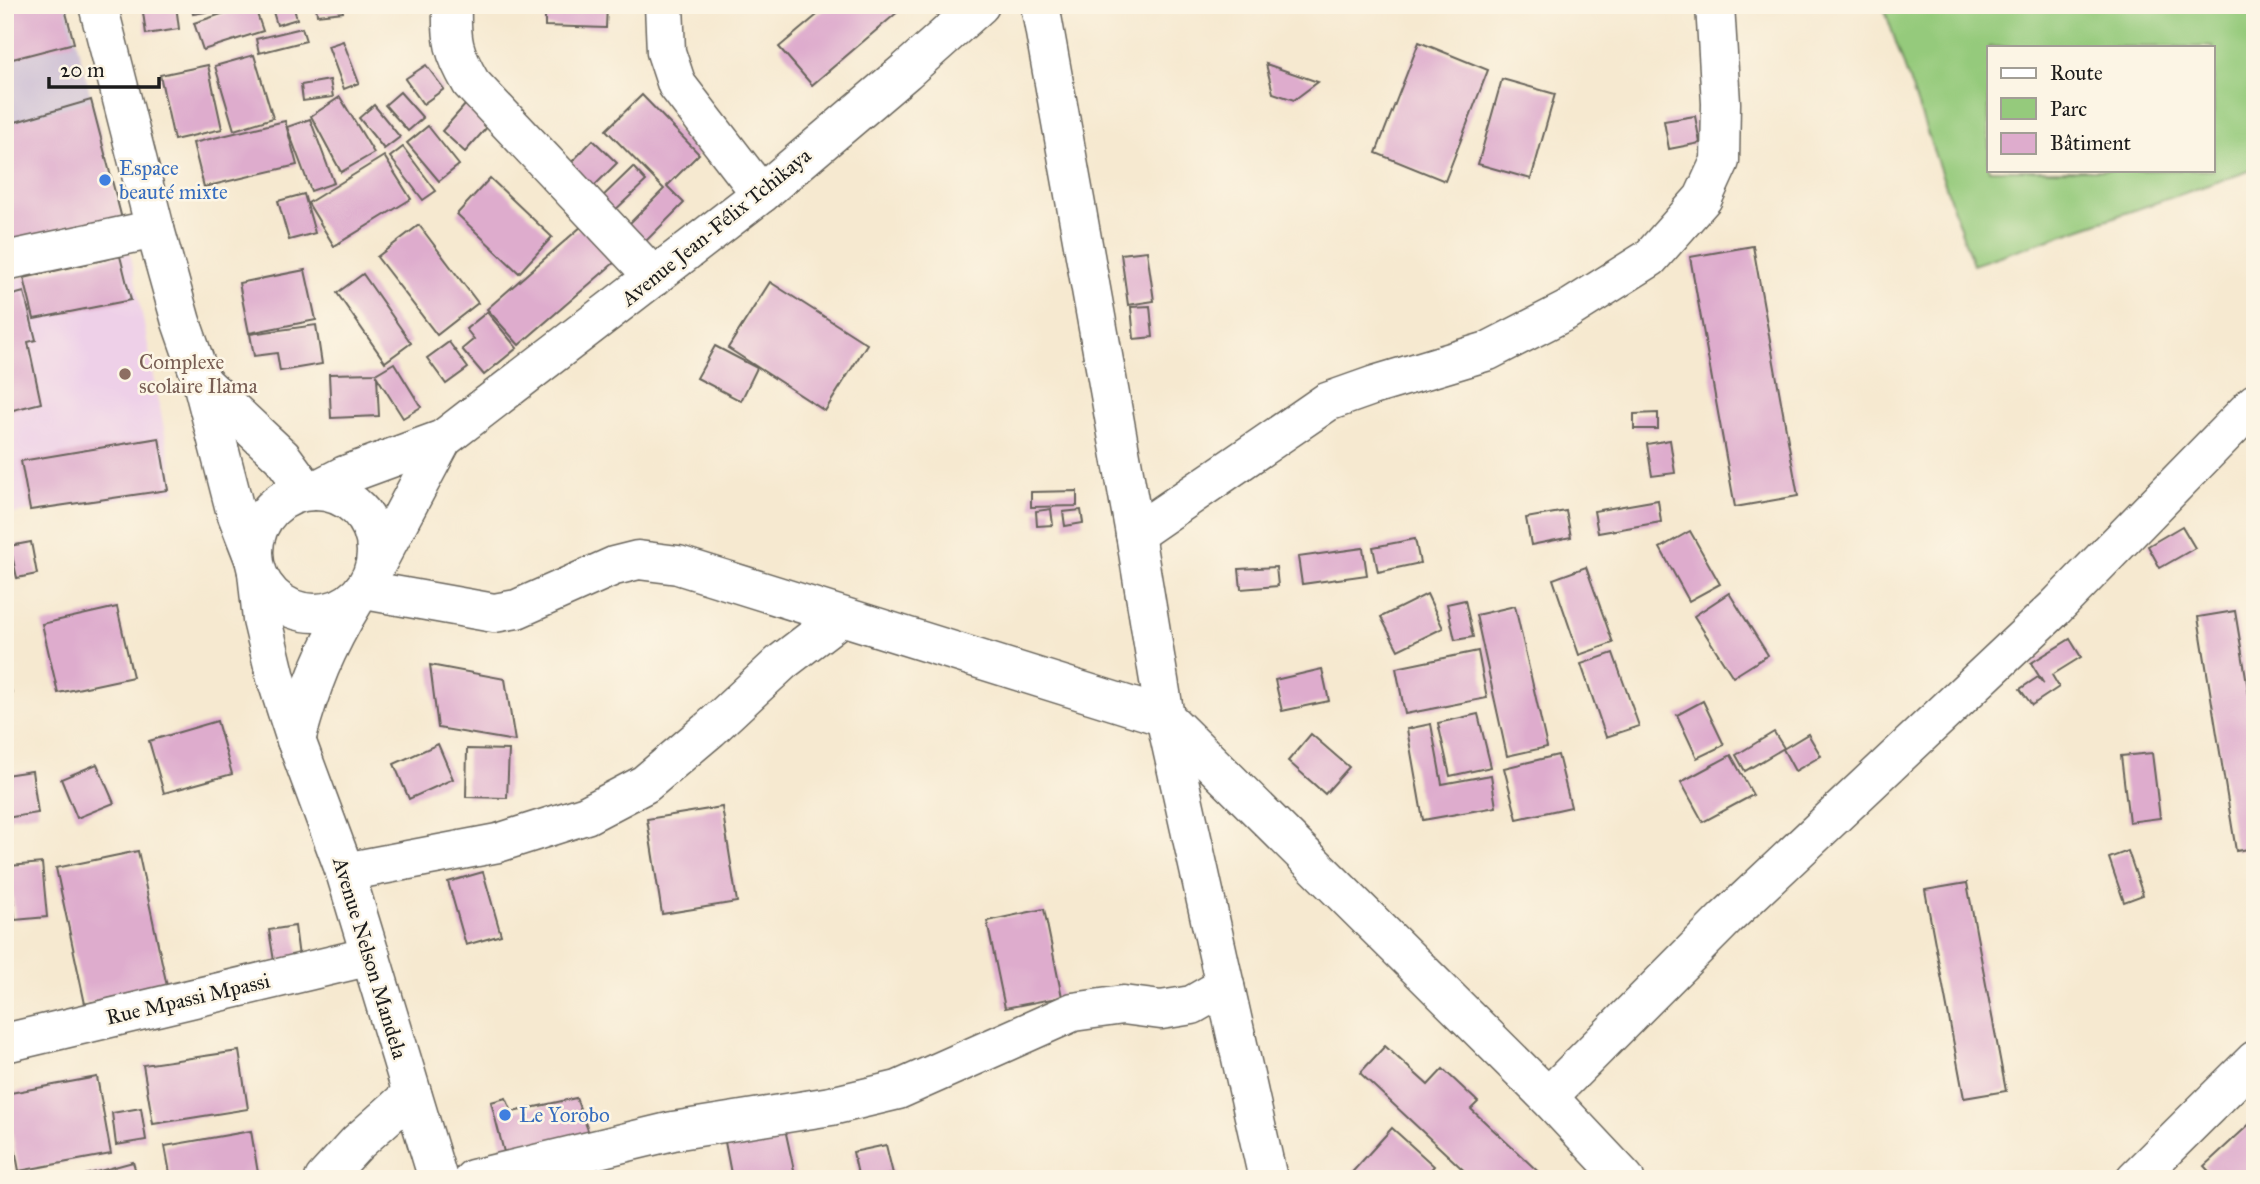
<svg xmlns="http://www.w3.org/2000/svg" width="2260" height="1184" font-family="'IM FELL Great Primer',serif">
	<rect width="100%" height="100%" fill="#fcf5e5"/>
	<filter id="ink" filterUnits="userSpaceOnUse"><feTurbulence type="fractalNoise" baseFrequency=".0143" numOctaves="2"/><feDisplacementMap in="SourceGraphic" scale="14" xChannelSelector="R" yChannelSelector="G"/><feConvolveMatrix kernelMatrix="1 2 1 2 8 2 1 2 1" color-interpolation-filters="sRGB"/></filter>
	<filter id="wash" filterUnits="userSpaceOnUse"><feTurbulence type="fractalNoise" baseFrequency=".00686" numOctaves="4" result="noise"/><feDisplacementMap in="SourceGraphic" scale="28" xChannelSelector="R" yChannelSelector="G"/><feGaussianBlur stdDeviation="1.57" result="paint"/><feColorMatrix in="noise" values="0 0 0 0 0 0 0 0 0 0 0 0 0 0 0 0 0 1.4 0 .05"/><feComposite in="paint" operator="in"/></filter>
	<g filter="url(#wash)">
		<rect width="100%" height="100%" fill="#f6e9d0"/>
		<polygon fill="#eed0e8" points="130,252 176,491 5,515 5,281"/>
		<polygon fill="#ccbed4" points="5,5 67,5 123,220 5,247"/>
		<path fill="#95ca7c" stroke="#58734c" stroke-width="2" fill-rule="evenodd" d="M 1883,5 L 2255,5 L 2255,169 L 1973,265 ZM 1989,47 L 2213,47 L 2213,170 L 1989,170 Z"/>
		<g id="blocks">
			<g fill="#deaccd">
				<polygon points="5,5 64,5 74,43 5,61"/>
				<polygon points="142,5 176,5 179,29 146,34"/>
				<polygon points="191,5 236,5 236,7 193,14"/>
				<polygon points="249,5 254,5 263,31 203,50 194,23"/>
				<polygon points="271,5 293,5 297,19 277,25"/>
				<polygon points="316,5 342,5 343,12 317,15"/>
				<polygon points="545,5 607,5 606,28 545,26"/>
				<polygon points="829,5 894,5 899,11 812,85 779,47"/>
				<polygon points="302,28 306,41 259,53 256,39"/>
				<polygon points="343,41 359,83 344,89 328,46"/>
				<polygon points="1419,42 1488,70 1445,181 1376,153"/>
				<polygon points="254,55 273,118 234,130 215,66"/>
				<polygon points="1266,64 1318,82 1294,100 1273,93"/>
				<polygon points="208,65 222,129 174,140 160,75"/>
				<polygon points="426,65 444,89 423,104 405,79"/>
				<polygon points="1502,79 1555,94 1531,179 1478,164"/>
				<polygon points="330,80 333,97 303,101 301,85"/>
				<polygon points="400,92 423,118 408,131 385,105"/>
				<polygon points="642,95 699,154 667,186 684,203 643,244 625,228 664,189 606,130"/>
				<polygon points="340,97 374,153 341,172 311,116"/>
				<polygon points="91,100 122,219 5,246 5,125"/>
				<polygon points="466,104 489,125 465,152 442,131"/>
				<polygon points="374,105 400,137 384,149 359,118"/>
				<polygon points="1695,116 1700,143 1669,149 1664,121"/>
				<polygon points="310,119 334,183 311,191 287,127"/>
				<polygon points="285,121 297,165 204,187 193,143"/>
				<polygon points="428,126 459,165 439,181 407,143"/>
				<polygon points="593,140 617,163 585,195 562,172"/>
				<polygon points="403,147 436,191 423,200 390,157"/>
				<polygon points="384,156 411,199 334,246 308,203"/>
				<polygon points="633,167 646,181 611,214 599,200"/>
				<polygon points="490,178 552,237 519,273 457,214"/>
				<polygon points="304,194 315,233 289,240 278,201"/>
				<polygon points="590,219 622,256 519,345 487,309"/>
				<polygon points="419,225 478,303 437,335 377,257"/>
				<polygon points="1753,246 1798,496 1735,507 1690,257"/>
				<polygon points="1147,251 1154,301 1128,305 1121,254"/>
				<polygon points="120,256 131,300 34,319 24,278"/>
				<polygon points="305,270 316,320 249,333 239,283"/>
				<polygon points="363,274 411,343 385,362 337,293"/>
				<polygon points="770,282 867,344 825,411 728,348"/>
				<polygon points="24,292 36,340 28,342 41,403 5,412 5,297"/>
				<polygon points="1150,306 1153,337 1134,339 1131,307"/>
				<polygon points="487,312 517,348 484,375 462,349 474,339 466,329"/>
				<polygon points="316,325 322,364 280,371 277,353 254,356 250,334"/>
				<polygon points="449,342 468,368 446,384 427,358"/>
				<polygon points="715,346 757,368 741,401 697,378"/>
				<polygon points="394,363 421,407 403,418 377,377 379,416 331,418 329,374 377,373"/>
				<polygon points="1658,413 1658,429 1634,429 1634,414"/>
				<polygon points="159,438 168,490 30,510 21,461"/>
				<polygon points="1670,440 1675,473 1652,476 1647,444"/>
				<polygon points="1077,491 1077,506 1031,507 1031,492"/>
				<polygon points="1658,500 1661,522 1598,533 1594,511"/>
				<polygon points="1051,509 1053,525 1037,526 1036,511"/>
				<polygon points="1081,510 1083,523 1065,526 1063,512"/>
				<polygon points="1566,511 1571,537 1531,545 1526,518"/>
				<polygon points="2182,526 2195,548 2160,568 2148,546"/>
				<polygon points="1690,531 1720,584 1689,601 1660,548"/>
				<polygon points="1415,539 1420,563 1378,572 1373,547"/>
				<polygon points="31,542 37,574 17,578 10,546"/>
				<polygon points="1363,548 1367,575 1302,584 1298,557"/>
				<polygon points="1276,567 1278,586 1241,589 1239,569"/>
				<polygon points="1586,567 1613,643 1579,655 1553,579"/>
				<polygon points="1729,593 1768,655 1733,677 1694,616"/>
				<polygon points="1427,594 1443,628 1398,650 1381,617"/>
				<polygon points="1465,600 1473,637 1455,640 1447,604"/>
				<polygon points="1515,606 1547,747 1507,756 1476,615"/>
				<polygon points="117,607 133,677 58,693 42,624"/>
				<polygon points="2235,611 2255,731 2255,848 2236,851 2198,617"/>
				<polygon points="2070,639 2081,657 2052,675 2059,687 2032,705 2020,689 2038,677 2044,684 2031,663"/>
				<polygon points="1478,651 1487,698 1405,714 1396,668"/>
				<polygon points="1613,653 1639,726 1606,737 1581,664"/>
				<polygon points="5,662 12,694 5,695"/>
				<polygon points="430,665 505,679 515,741 438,728"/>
				<polygon points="1322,669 1329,701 1282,711 1275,680"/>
				<polygon points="1703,701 1724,745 1697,758 1677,715"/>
				<polygon points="1478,714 1491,767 1450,776 1438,723"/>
				<polygon points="217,721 232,774 164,793 149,741"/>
				<polygon points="1431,724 1442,784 1491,775 1496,807 1423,820 1407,729"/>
				<polygon points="1774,732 1784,748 1745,771 1736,755"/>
				<polygon points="1311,734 1349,767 1325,794 1288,761"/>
				<polygon points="1808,734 1821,756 1795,771 1783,749"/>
				<polygon points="438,744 453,779 409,799 394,764"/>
				<polygon points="467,749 509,750 507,798 466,797"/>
				<polygon points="2152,753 2160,818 2129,822 2121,756"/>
				<polygon points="1558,755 1571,807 1517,819 1504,768"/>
				<polygon points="1731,755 1753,795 1703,822 1681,782"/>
				<polygon points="97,764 114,803 77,818 61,779"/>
				<polygon points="32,771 38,813 5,818 5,775"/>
				<polygon points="722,807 737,902 662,914 647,819"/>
				<polygon points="138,851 167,986 85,1004 56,868"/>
				<polygon points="2128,851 2143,895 2124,902 2109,858"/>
				<polygon points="42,863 47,917 15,920 10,866"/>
				<polygon points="483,872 501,935 466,945 448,882"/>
				<polygon points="1967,883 2006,1091 1964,1098 1925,890"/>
				<polygon points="1044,909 1062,997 1005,1008 987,921"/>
				<polygon points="295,926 299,957 274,961 269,930"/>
				<polygon points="1385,1046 1428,1085 1443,1069 1478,1102 1471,1109 1546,1179 1473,1179 1360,1073"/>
				<polygon points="239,1051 248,1109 153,1124 143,1065"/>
				<polygon points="97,1077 111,1154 19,1171 5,1094"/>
				<polygon points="506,1098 512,1112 576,1098 589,1133 505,1156 491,1102"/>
				<polygon points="141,1108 146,1140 116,1145 112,1113"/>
				<polygon points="2255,1119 2255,1179 2216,1179 2204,1166"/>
				<polygon points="1392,1128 1434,1166 1423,1179 1346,1179"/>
				<polygon points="785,1129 796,1179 732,1179 725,1142"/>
				<polygon points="251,1131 259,1179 171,1179 165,1146"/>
				<polygon points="886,1145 893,1174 859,1179 853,1152"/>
				<polygon points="133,1162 138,1179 86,1179 85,1175"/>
			</g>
		</g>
	</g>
	<g filter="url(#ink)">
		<use href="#blocks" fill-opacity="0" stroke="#68645b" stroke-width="2"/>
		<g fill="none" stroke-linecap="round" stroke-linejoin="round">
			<defs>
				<g id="minor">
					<path d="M 452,5 C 451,41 453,52 471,83 L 654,277"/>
					<polyline points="664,5 666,52 677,85 761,194"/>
					<polyline points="1040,5 1135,534 1165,717 1268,1179"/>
					<polyline points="5,261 155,229"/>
					<polyline points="1135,534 1327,402 1375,385 1488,351 1566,311 1650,258 1703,198 1720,161 1721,103 1715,5"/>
					<polyline points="365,590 494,613 517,609 614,566 638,560 678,565 1165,717 1548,1097 1625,1179"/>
					<polyline points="345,872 498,843 586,815 645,784 710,729 782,662 841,617"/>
					<polyline points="5,1043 371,956"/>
					<polyline points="1548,1097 1726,918 2055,608 2255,403"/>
					<polyline points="324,1179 357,1143 412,1094"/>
					<polyline points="473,1179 673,1131 831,1106 898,1090 1073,1012 1123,1005 1161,1010 1192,1005 1225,986"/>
					<polyline points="2135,1179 2255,1060"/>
				</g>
				<g id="tertiary">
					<polyline points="98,5 155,229 181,322 202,382 235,510 254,559"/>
					<polyline points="202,382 282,457 307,491"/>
					<circle cx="315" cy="552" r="61"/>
					<polyline points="314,491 345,475 443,439 761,194 906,71 980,5"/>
					<polyline points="376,565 443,439"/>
					<polyline points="257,572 262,620 276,678 296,740 345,872 438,1179"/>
					<path d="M 296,740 C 311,685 325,649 355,600"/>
				</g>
			</defs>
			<use href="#minor" stroke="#68645b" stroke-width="41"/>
			<use href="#tertiary" stroke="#68645b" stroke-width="41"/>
			<use href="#minor" stroke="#fff" stroke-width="38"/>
			<use href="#tertiary" stroke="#fff" stroke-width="38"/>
		</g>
	</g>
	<g fill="#3f7fe0" stroke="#fcf5e5" stroke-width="2.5">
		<circle cx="105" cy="180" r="7"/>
		<circle cx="505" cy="1115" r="7"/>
	</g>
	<circle fill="#8d6e63" stroke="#fcf5e5" stroke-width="2.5" cx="125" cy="374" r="7"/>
	<g text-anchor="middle" stroke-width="5" stroke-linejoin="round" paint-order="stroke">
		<g font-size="21" fill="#366cbe" stroke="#fcf5e5" text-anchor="start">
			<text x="119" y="175">Espace<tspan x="119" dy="24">beauté mixte</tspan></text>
			<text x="519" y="1122">Le Yorobo</text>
		</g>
		<g font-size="21" fill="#1c1c1c" stroke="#fcf5e5">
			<text transform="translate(716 227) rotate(-39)" y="7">Avenue Jean-Félix Tchikaya</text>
			<text transform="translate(370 958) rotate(73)" y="7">Avenue Nelson Mandela</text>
			<text transform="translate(188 999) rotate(-13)" y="7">Rue Mpassi Mpassi</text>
		</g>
		<g font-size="21" fill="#785e54" stroke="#fcf5e5" text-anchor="start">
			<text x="139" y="369">Complexe<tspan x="139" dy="24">scolaire Ilama</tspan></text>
		</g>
	</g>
	<rect width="2260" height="1184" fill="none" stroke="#fcf5e5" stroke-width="28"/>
	<rect x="1987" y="46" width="228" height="126" fill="#fcf5e5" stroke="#a29e95" stroke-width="2"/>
	<rect x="2001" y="68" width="35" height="10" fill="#ffffff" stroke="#a29e95" stroke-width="2"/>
	<text x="2050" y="80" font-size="21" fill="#1c1c1c">Route</text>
	<rect x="2001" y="98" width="35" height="21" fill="#95ca7c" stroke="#a29e95" stroke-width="2"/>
	<text x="2050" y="116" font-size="21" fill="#1c1c1c">Parc</text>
	<rect x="2001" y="133" width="35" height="21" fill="#deaccd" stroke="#a29e95" stroke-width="2"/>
	<text x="2050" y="150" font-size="21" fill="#1c1c1c">Bâtiment</text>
	<path d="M49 77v10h110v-10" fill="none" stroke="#1c1c1c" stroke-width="3.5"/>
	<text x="60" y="77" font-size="21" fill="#1c1c1c" stroke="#fcf5e5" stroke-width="5" paint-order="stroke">20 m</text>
</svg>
